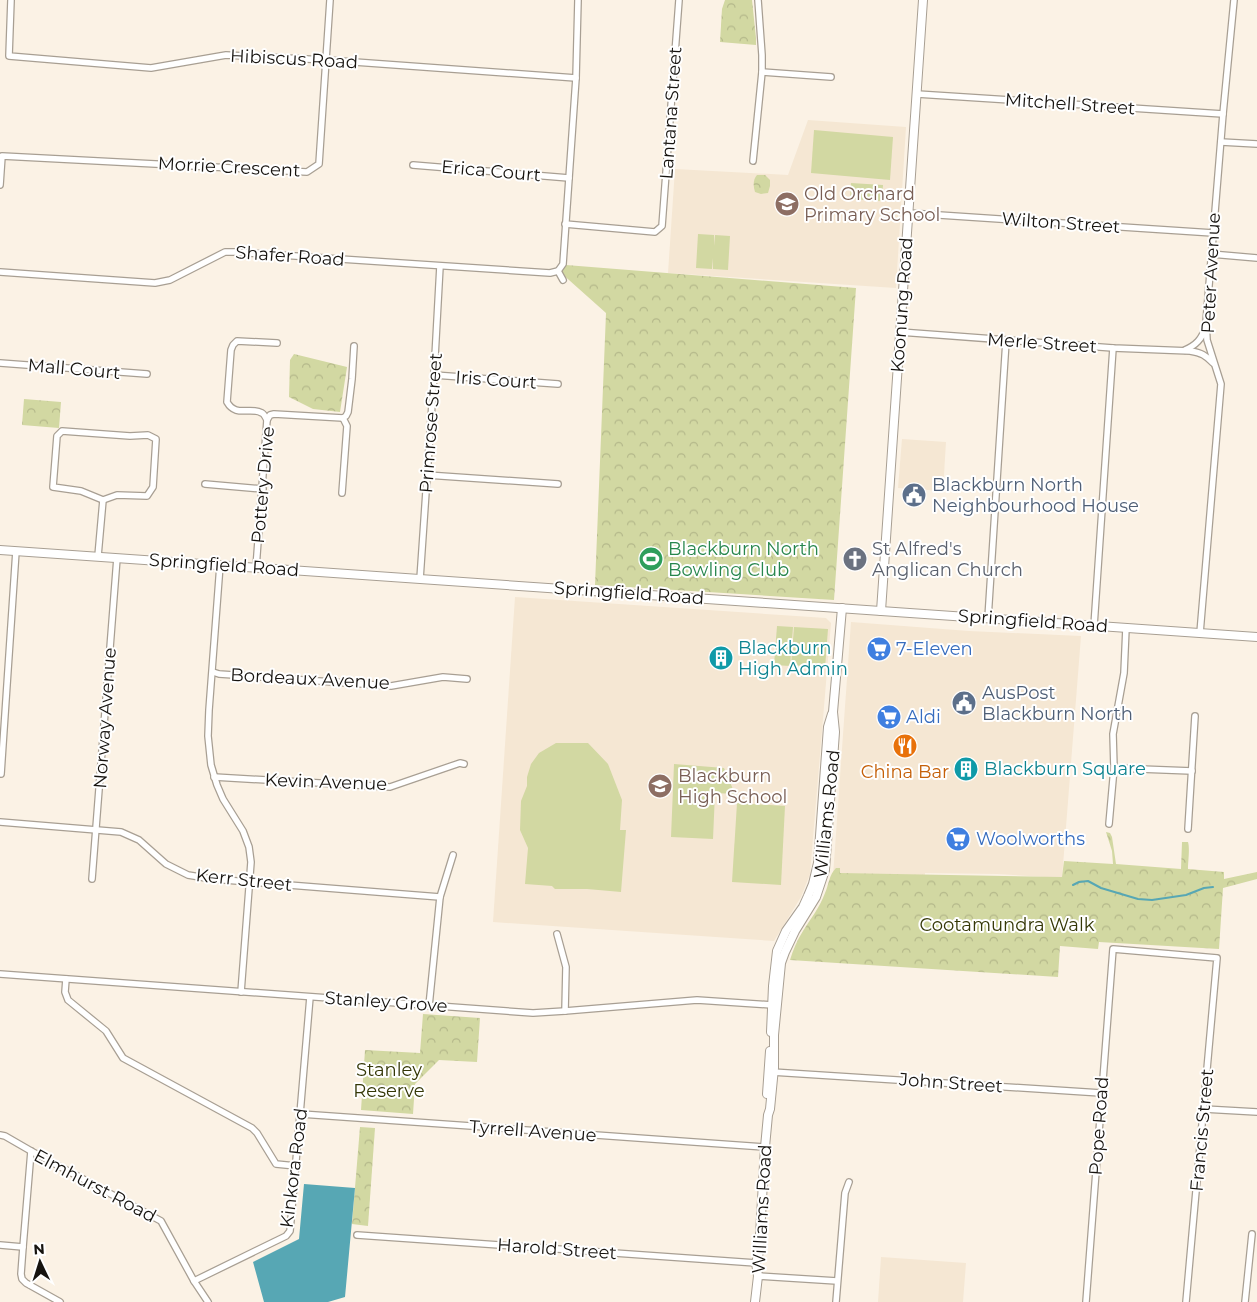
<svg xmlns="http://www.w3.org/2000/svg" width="1257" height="1302" font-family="Montserrat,sans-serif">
	<defs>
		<pattern id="forest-crowns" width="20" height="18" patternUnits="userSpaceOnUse" patternTransform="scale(1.25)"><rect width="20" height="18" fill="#d2d8a2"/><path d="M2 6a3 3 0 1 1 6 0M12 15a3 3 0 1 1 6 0" fill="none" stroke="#b4b88a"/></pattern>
	</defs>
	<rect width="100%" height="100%" fill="#fbf2e5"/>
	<g fill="#f5e7d3">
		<polygon points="808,120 906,127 896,288 668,273 675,169 788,175"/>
		<polygon points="902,439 946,442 943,491 898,488"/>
		<polygon points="515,597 826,618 831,623 810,874 801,897 774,941 493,922"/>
		<polygon points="851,622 969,631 1081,636 1062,878 997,874 925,873 925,877 833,876"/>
		<polygon points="881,1257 966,1263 963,1302 878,1302"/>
	</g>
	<g fill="#d2d8a2">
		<polygon points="814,130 893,137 890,180 811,173"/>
		<polygon points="851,183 883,185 882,201 850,199"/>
		<polygon points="698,234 714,235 714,246 715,235 730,236 728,270 713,269 713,258 712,269 696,268"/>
		<polygon points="777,626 793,627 790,666 774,665"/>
		<polygon points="794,627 828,629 825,668 791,665"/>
		<polygon points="556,743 588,743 608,764 622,800 620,830 626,830 621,892 587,889 555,889 552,886 525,884 528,848 520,830 521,801 527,786 527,777 531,764 539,753"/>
		<polygon points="674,764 724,768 735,794 715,793 713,839 671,837"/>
		<polygon points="737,803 785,806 781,885 732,882"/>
	</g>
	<g fill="url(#forest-crowns)">
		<polygon points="725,0 752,0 756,38 756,45 720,42 722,9"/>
		<path d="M 757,175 L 765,175 L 770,180 L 770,186 L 768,193 L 761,194 L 755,192 C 753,186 753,179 757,175 Z"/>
		<polygon points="566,265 856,288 834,600 595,585 606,313 560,272"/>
		<polygon points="294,354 347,367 340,412 313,409 289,397 290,360"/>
		<polygon points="24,399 61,402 59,428 22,425"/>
		<path d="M 1106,832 L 1110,833 L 1112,837 L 1116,864 L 1181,869 L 1182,842 L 1188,842 C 1190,848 1188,862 1188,869 L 1224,872 L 1224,879 L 1257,872 L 1257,879 L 1223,888 L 1219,949 L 1099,942 L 1098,949 L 1060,946 L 1058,977 L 790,960 C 793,950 797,940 803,931 C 811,918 820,907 825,893 C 829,884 829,875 836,868 L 840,868 L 840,873 L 1062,877 L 1064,861 L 1113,864 L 1112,851 Z"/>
		<polygon points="423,1014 480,1018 477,1062 439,1060 415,1084 413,1114 361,1110 365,1050 420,1053"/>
		<polygon points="360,1127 375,1128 368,1226 352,1224"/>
	</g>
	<polygon fill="#57a7b4" points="304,1184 355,1188 345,1297 328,1302 264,1302 253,1262 299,1239"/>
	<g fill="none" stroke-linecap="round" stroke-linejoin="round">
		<polyline stroke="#57a7b4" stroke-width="2" points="1073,885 1079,882 1088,881 1101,888 1138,899 1152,900 1186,895 1204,888 1213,887"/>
		<defs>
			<g id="street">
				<polyline points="11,0 9,56 151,68 226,55 327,60 576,78"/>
				<polyline points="762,72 831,77"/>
				<polyline points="917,94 1223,114"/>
				<polyline points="1221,142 1257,144"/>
				<polyline points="753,161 762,72 762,55 758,0"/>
				<polyline points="413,165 569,178"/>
				<polyline points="0,185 2,156 307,172 319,164 330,0"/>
				<polyline points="909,213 1213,233"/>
				<polyline points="565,224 655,232 662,226 679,0"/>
				<polyline points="1211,254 1257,258"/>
				<polyline points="558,271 563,280"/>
				<polyline points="0,272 155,283 170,280 225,252 235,252 550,273 558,271 563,264 576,78 578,0"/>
				<path d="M 900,332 L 1113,348 L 1190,351 C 1202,353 1205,355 1213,363"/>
				<path d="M 1185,350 C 1196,345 1202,339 1205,328"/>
				<polyline points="0,363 147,374"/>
				<polyline points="434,375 558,384"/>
				<path d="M 267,420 C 266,418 264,414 262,413 C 250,406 236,418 227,402 L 231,350 L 233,345 L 237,341 L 277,343"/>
				<polygon points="62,431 130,436 148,435 156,439 153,487 147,496 117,495 103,500 81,491 53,487 57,436"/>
				<polyline points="427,475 558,484"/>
				<polyline points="205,484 263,489"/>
				<polyline points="342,493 347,426 343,418 346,416 348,412 352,379 354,346"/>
				<polyline points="98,556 103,500"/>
				<polyline points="220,565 209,710 208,736 211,765 217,785 223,799 243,831 249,847 251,862 241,992"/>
				<polyline points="256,568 267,420 270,415 274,414 343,418"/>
				<polyline points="420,579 434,375 440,266"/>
				<polyline points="988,618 1006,341"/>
				<polyline points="1094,626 1113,348"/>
				<polyline points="1200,633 1221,384 1207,340 1206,322 1223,114 1234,0"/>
				<polyline points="213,672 219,674 391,686 443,677 467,679"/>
				<polyline points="1114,768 1192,771"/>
				<polyline points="1,774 16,551"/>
				<polyline points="214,777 390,787 460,763 464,764"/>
				<polyline points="0,822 121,832 139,840 166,864 188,875 212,879 440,897"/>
				<polyline points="1109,824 1114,768 1113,734 1124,673 1126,628"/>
				<polyline points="1188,829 1195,716"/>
				<polyline points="92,879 117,558"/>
				<polyline points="557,934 566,967 565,1011"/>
				<polyline points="0,974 533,1013 565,1011 697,1000 772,1005"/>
				<polyline points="66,979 65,992 68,1000 106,1031 123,1058 252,1128 257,1133 276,1164 296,1166"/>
				<polyline points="429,1006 440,897 453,855"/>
				<polyline points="772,1072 1101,1093"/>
				<polyline points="1204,1109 1257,1112"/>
				<polyline points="301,1114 765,1147"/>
				<polyline points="0,1135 5,1136 31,1151 161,1221 194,1281 208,1302"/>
				<polyline points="31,1151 23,1247 21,1274 22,1279 26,1283 60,1302"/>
				<polyline points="357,1235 756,1263"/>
				<polyline points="0,1245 23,1247"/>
				<polyline points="758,1276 837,1281"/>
				<polyline points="194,1281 286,1236 290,1231 310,997"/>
				<polyline points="836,1302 845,1193 849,1182"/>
				<polyline points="1086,1302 1113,949 1217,958 1186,1302"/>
				<polyline points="1245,1302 1252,1234"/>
			</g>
			<g id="secondary">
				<polyline points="0,550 1257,637"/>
				<polyline points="881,611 923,0"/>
				<polyline points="771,1032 773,986 777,951 786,931 803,907 808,896 813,884 818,863 828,727 832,714"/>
				<polyline points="767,1094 770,1051"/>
				<polyline points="755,1302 758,1276 756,1263 759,1252 765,1147 768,1115 770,1109 774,1068 774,1035 781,963 785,952 795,931 816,897 825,870 835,732 833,712 842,608"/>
			</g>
		</defs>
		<use href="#street" stroke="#a89f93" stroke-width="8"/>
		<use href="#secondary" stroke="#a89f93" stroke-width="10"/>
		<use href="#street" stroke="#fff" stroke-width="5.5"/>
		<use href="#secondary" stroke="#fff" stroke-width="8"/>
	</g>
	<defs>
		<symbol id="school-disc" viewBox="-11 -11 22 22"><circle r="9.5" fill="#8d6e63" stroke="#fff"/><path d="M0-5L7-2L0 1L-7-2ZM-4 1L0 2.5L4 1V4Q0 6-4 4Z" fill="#fff"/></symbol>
		<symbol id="civic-disc" viewBox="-11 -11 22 22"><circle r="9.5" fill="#5c6f8a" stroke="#fff"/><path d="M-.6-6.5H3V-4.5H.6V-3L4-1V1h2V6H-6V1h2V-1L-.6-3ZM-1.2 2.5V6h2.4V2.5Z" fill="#fff"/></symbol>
		<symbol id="stadium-disc" viewBox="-11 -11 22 22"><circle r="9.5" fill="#2e9e5b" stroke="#fff"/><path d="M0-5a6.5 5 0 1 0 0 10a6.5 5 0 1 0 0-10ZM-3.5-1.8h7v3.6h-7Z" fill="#fff"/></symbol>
		<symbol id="church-disc" viewBox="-11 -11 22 22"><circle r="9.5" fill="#6b7280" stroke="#fff"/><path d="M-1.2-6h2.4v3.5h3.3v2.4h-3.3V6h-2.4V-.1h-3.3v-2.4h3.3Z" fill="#fff"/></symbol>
		<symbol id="supermarket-disc" viewBox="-11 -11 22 22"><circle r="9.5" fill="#3f7fe0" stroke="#fff"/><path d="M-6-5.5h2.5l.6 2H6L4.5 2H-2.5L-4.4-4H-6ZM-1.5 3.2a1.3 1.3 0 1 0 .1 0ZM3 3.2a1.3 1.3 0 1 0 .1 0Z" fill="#fff"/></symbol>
		<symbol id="building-disc" viewBox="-11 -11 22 22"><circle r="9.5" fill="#0f9aa8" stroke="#fff"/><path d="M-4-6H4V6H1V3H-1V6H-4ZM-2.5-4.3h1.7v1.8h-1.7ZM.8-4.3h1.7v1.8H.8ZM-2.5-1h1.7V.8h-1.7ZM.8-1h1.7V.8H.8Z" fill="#fff"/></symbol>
		<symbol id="restaurant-disc" viewBox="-11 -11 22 22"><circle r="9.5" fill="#e8710a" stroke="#fff"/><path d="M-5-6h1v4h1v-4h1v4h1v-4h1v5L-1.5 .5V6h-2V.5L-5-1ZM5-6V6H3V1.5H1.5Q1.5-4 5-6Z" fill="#fff"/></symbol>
	</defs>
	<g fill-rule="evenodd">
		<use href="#school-disc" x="773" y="190" width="28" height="28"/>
		<use href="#civic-disc" x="900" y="481" width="28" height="28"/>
		<use href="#stadium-disc" x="637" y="545" width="28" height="28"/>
		<use href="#church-disc" x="841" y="545" width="28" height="28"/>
		<use href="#supermarket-disc" x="865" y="635" width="28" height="28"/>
		<use href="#building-disc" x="707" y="644" width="28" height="28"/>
		<use href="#civic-disc" x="950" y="689" width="28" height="28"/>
		<use href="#supermarket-disc" x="875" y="703" width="28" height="28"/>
		<use href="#restaurant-disc" x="891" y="732" width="28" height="28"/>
		<use href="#building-disc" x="952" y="755" width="28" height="28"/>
		<use href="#school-disc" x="646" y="772" width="28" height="28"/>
		<use href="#supermarket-disc" x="944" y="825" width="28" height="28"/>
	</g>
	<g text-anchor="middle" stroke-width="4" stroke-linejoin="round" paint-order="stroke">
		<g font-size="18" fill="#16130f" stroke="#fff">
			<text transform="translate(294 59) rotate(3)" y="6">Hibiscus Road</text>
			<text transform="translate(1070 104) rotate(4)" y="6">Mitchell Street</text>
			<text transform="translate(671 113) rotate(-86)" y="6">Lantana Street</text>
			<text transform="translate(229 167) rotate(3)" y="6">Morrie Crescent</text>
			<text transform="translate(491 171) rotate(5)" y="6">Erica Court</text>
			<text transform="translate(1061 223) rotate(4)" y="6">Wilton Street</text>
			<text transform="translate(290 256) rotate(4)" y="6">Shafer Road</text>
			<text transform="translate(1211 273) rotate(-87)" y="6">Peter Avenue</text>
			<text transform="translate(902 305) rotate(-86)" y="6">Koonung Road</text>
			<text transform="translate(1042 343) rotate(4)" y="6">Merle Street</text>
			<text transform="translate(74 369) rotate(5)" y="6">Mall Court</text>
			<text transform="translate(496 380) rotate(4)" y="6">Iris Court</text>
			<text transform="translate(431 423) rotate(-86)" y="6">Primrose Street</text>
			<text transform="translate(263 485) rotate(-85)" y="6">Pottery Drive</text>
			<text transform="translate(224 565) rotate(4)" y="6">Springfield Road</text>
			<text transform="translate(629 593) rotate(4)" y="6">Springfield Road</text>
			<text transform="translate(1033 621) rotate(4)" y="6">Springfield Road</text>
			<text transform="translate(310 679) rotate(3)" y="6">Bordeaux Avenue</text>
			<text transform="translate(105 718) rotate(-86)" y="6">Norway Avenue</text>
			<text transform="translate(326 782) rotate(2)" y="6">Kevin Avenue</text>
			<text transform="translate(827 814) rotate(-84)" y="6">Williams Road</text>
			<text transform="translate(244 880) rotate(6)" y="6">Kerr Street</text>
			<text transform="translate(386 1002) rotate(4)" y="6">Stanley Grove</text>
			<text transform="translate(951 1083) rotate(4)" y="6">John Street</text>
			<text transform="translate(1099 1126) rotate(-86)" y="6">Pope Road</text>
			<text transform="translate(1202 1130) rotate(-85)" y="6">Francis Street</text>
			<text transform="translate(533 1131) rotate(4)" y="6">Tyrrell Avenue</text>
			<text transform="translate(294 1168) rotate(-83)" y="6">Kinkora Road</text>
			<text transform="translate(95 1186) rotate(28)" y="6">Elmhurst Road</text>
			<text transform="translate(762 1209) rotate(-87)" y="6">Williams Road</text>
			<text transform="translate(557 1249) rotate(4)" y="6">Harold Street</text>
		</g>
		<g font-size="18" fill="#785e54" stroke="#fff" text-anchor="start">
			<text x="804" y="200">Old Orchard<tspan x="804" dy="21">Primary School</tspan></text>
			<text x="678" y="782">Blackburn<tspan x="678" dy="21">High School</tspan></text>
		</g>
		<g font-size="18" fill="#4e5e75" stroke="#fff" text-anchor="start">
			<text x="932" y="491">Blackburn North<tspan x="932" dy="21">Neighbourhood House</tspan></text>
			<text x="982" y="699">AusPost<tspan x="982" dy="21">Blackburn North</tspan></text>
		</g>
		<g font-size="18" fill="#27864d" stroke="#fff" text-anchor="start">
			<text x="668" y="555">Blackburn North<tspan x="668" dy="21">Bowling Club</tspan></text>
		</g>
		<g font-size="18" fill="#5b616d" stroke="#fff" text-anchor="start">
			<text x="872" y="555">St Alfred's<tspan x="872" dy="21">Anglican Church</tspan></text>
		</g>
		<g font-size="18" fill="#0d838f" stroke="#fff" text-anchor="start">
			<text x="738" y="654">Blackburn<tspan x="738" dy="21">High Admin</tspan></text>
			<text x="984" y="775">Blackburn Square</text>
		</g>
		<g font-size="18" fill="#366cbe" stroke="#fff" text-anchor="start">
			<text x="896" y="655">7-Eleven</text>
			<text x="906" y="723">Aldi</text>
			<text x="976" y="845">Woolworths</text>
		</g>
		<g font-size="18" fill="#c56008" stroke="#fff">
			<text x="905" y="778">China Bar</text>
		</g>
		<g font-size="18" fill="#343706" stroke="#fff">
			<text x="1007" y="931">Cootamundra Walk</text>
			<text x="389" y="1076">Stanley<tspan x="389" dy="21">Reserve</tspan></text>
		</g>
	</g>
	<g transform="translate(40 1262) rotate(356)" stroke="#ffffff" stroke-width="4" paint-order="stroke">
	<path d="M0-4L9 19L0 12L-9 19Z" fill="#16130f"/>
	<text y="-8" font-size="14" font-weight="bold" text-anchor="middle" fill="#16130f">N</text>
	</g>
</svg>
